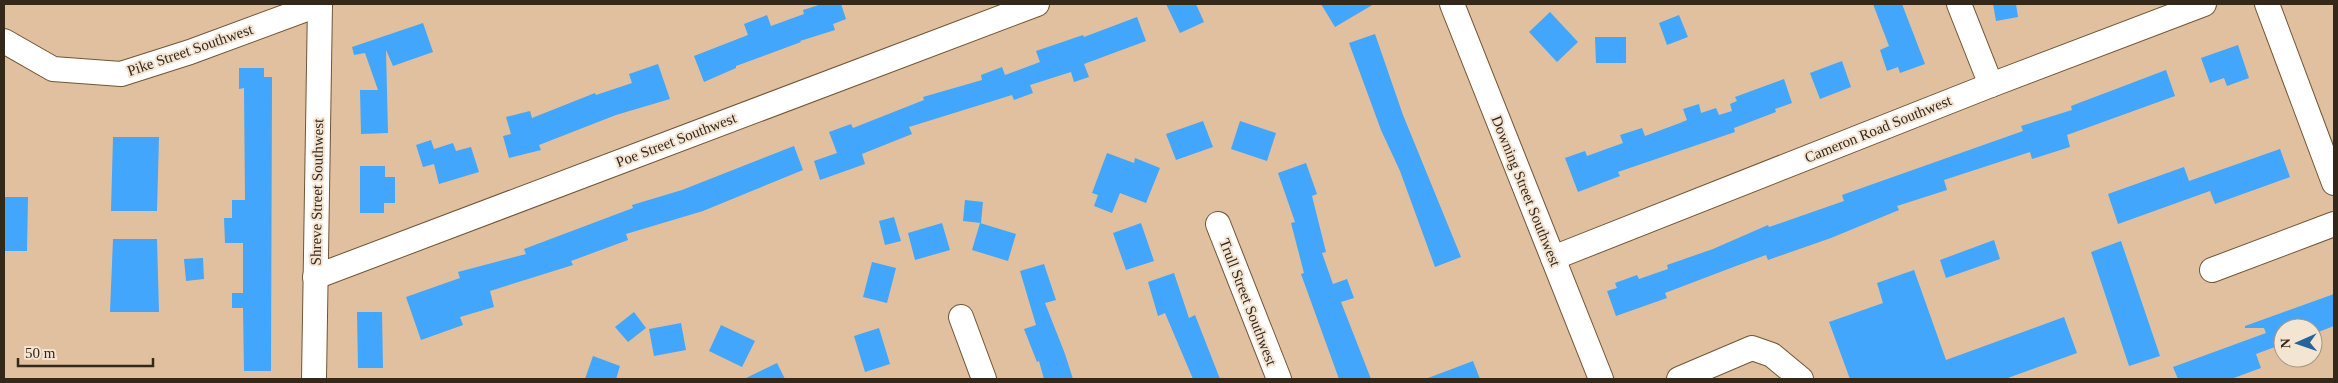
<svg xmlns="http://www.w3.org/2000/svg" width="2338" height="383" font-family="'Times New Roman',serif">
	<rect width="100%" height="100%" fill="#e0c09e"/>
	<g fill="#41a6fc">
		<polygon points="822,4 841,4 846,19 833,24 835,30 800,41 801,42 736,66 736,68 704,82 694,56 748,35 744,24 767,15 771,26 804,14 803,10"/>
		<polygon points="1166,4 1196,4 1204,22 1180,33"/>
		<polygon points="1321,4 1374,4 1335,27"/>
		<polygon points="1873,4 1902,4 1925,64 1900,73 1898,67 1887,71 1880,50 1889,46"/>
		<polygon points="1993,4 2016,4 2018,17 1996,21"/>
		<polygon points="1550,12 1578,42 1557,62 1529,32"/>
		<polygon points="1679,15 1688,37 1667,45 1659,23"/>
		<polygon points="1137,17 1146,41 1084,64 1089,77 1074,82 1071,72 1030,85 1033,93 1014,100 1012,95 909,127 912,134 862,154 865,164 820,180 814,161 837,153 829,132 851,124 853,128 924,100 923,97 982,80 981,75 1002,67 1005,75 1040,62 1036,51 1083,35 1084,37"/>
		<polygon points="423,23 433,52 393,66 386,50 388,133 361,134 360,90 378,90 365,53 354,55 352,47"/>
		<polygon points="1375,34 1403,115 1461,257 1435,267 1400,171 1381,130 1349,43"/>
		<polygon points="1595,37 1626,37 1626,63 1596,63"/>
		<polygon points="2238,45 2249,78 2227,86 2224,78 2210,83 2201,58"/>
		<polygon points="1842,61 1851,87 1820,99 1810,73"/>
		<polygon points="658,64 670,99 616,115 539,145 541,150 509,158 503,136 511,134 506,117 530,111 532,118 595,93 596,95 632,83 629,74"/>
		<polygon points="239,68 264,68 264,77 272,77 271,371 244,371 243,308 232,308 232,293 243,293 243,243 225,243 224,218 232,218 232,200 245,200 244,88 239,89"/>
		<polygon points="2166,70 2175,96 2067,135 2070,147 2032,159 2030,152 1944,180 1947,190 1897,206 1899,210 1831,238 1768,260 1766,255 1736,266 1665,293 1667,298 1616,316 1607,291 1617,288 1615,283 1637,275 1639,279 1668,269 1667,265 1713,249 1768,225 1769,227 1844,201 1842,195 2023,131 2021,126 2072,110 2071,106"/>
		<polygon points="1784,79 1792,103 1775,109 1776,112 1734,128 1735,132 1618,172 1620,176 1578,192 1565,158 1585,151 1587,156 1623,143 1620,135 1642,128 1645,136 1680,123 1687,120 1683,109 1699,104 1701,113 1716,108 1719,115 1732,111 1730,104 1737,101 1735,97"/>
		<polygon points="1203,121 1213,147 1176,160 1166,134"/>
		<polygon points="1240,121 1276,133 1267,161 1231,149"/>
		<polygon points="113,137 159,137 157,211 111,211"/>
		<polygon points="431,140 434,149 453,143 456,151 471,147 479,172 439,184 434,164 423,167 416,145"/>
		<polygon points="794,146 803,170 703,211 626,234 628,240 571,261 573,265 490,291 494,307 460,317 463,325 421,340 406,297 460,278 458,272 526,254 524,249 633,208 632,205 682,190"/>
		<polygon points="2280,149 2290,177 2215,204 2210,191 2118,224 2108,194 2184,167 2189,181"/>
		<polygon points="1107,153 1134,163 1135,158 1160,168 1146,203 1120,193 1112,213 1094,206 1098,195 1092,193"/>
		<polygon points="1306,163 1317,194 1312,196 1326,252 1322,253 1333,284 1347,279 1354,298 1341,302 1371,379 1339,379 1301,274 1304,273 1291,223 1295,222 1278,173"/>
		<polygon points="360,166 385,166 385,177 395,177 395,203 384,203 384,213 360,213"/>
		<polygon points="4,197 28,197 27,251 4,251"/>
		<polygon points="965,200 983,202 981,223 963,221"/>
		<polygon points="894,217 901,241 885,245 879,221"/>
		<polygon points="942,223 950,250 915,260 908,233"/>
		<polygon points="980,223 1016,234 1008,261 972,250"/>
		<polygon points="1141,223 1154,261 1126,270 1113,233"/>
		<polygon points="113,239 157,239 159,312 110,312"/>
		<polygon points="1994,240 2000,259 1946,278 1940,260"/>
		<polygon points="2121,241 2160,356 2129,366 2091,252"/>
		<polygon points="203,258 204,279 186,281 184,259"/>
		<polygon points="872,262 896,268 887,303 863,297"/>
		<polygon points="1044,264 1056,300 1045,303 1065,354 1073,379 1044,379 1039,361 1037,362 1024,329 1036,325 1020,271"/>
		<polygon points="1914,270 1946,360 2064,317 2077,353 2005,379 1850,379 1829,322 1883,303 1877,283"/>
		<polygon points="1174,273 1189,318 1195,315 1220,379 1193,379 1165,313 1158,316 1148,282"/>
		<polygon points="2334,294 2334,326 2313,334 2313,328 2283,328 2283,344 2256,354 2261,368 2231,379 2178,379 2173,367 2266,333 2264,328 2245,328 2245,326"/>
		<polygon points="357,312 382,312 383,368 358,368"/>
		<polygon points="634,312 646,328 628,342 615,327"/>
		<polygon points="681,323 686,350 654,356 649,329"/>
		<polygon points="721,325 755,341 742,367 709,351"/>
		<polygon points="879,328 890,364 865,372 854,336"/>
		<polygon points="593,356 620,366 616,379 585,379"/>
		<polygon points="1473,361 1480,379 1428,379 1428,378"/>
		<polygon points="777,363 785,379 744,379"/>
	</g>
	<g fill="none" stroke-linecap="round" stroke-linejoin="round">
		<defs>
			<g id="minor">
				<polyline points="1452,4 1601,379"/>
				<polyline points="1959,4 1991,85"/>
				<polyline points="2267,4 2334,183"/>
				<polyline points="4,41 53,69 121,74 190,52 320,4"/>
				<polyline points="1218,224 1279,379"/>
				<polyline points="1553,258 1991,85 2204,4"/>
				<polyline points="2212,270 2334,224"/>
				<polyline points="315,277 1037,4"/>
				<polyline points="961,317 984,379"/>
				<polyline points="314,379 320,4"/>
				<polyline points="1679,379 1752,348 1772,355 1801,379"/>
			</g>
		</defs>
		<use href="#minor" stroke="#715536" stroke-width="26"/>
		<use href="#minor" stroke="#fff" stroke-width="24"/>
	</g>
	<g text-anchor="middle" stroke-width="4" stroke-linejoin="round" paint-order="stroke">
		<g font-size="15" fill="#34281b" stroke="#f4e4d2">
			<text transform="translate(190 50) rotate(-19)" y="5">Pike Street Southwest</text>
			<text transform="translate(1878 129) rotate(-22)" y="5">Cameron Road Southwest</text>
			<text transform="translate(676 140) rotate(-21)" y="5">Poe Street Southwest</text>
			<text transform="translate(1526 191) rotate(68)" y="5">Downing Street Southwest</text>
			<text transform="translate(317 192) rotate(-89)" y="5">Shreve Street Southwest</text>
			<text transform="translate(1248 302) rotate(69)" y="5">Trull Street Southwest</text>
		</g>
	</g>
	<rect width="2338" height="383" fill="none" stroke="#34281b" stroke-width="10"/>
	<g transform="translate(2298 343) rotate(268)"><circle r="24" fill="#f4e4d2" stroke="#a79989"/>
	<path d="M0-4L9 19L0 12L-9 19Z" fill="#26659b"/>
	<text y="-8" font-size="14" font-weight="bold" text-anchor="middle" fill="#34281b">N</text>
	</g>
	<path d="M18 358v8h135v-8" fill="none" stroke="#34281b" stroke-width="2.5"/>
	<text x="25" y="358" font-size="15" fill="#34281b" stroke="#f4e4d2" stroke-width="4" paint-order="stroke">50 m</text>
</svg>
